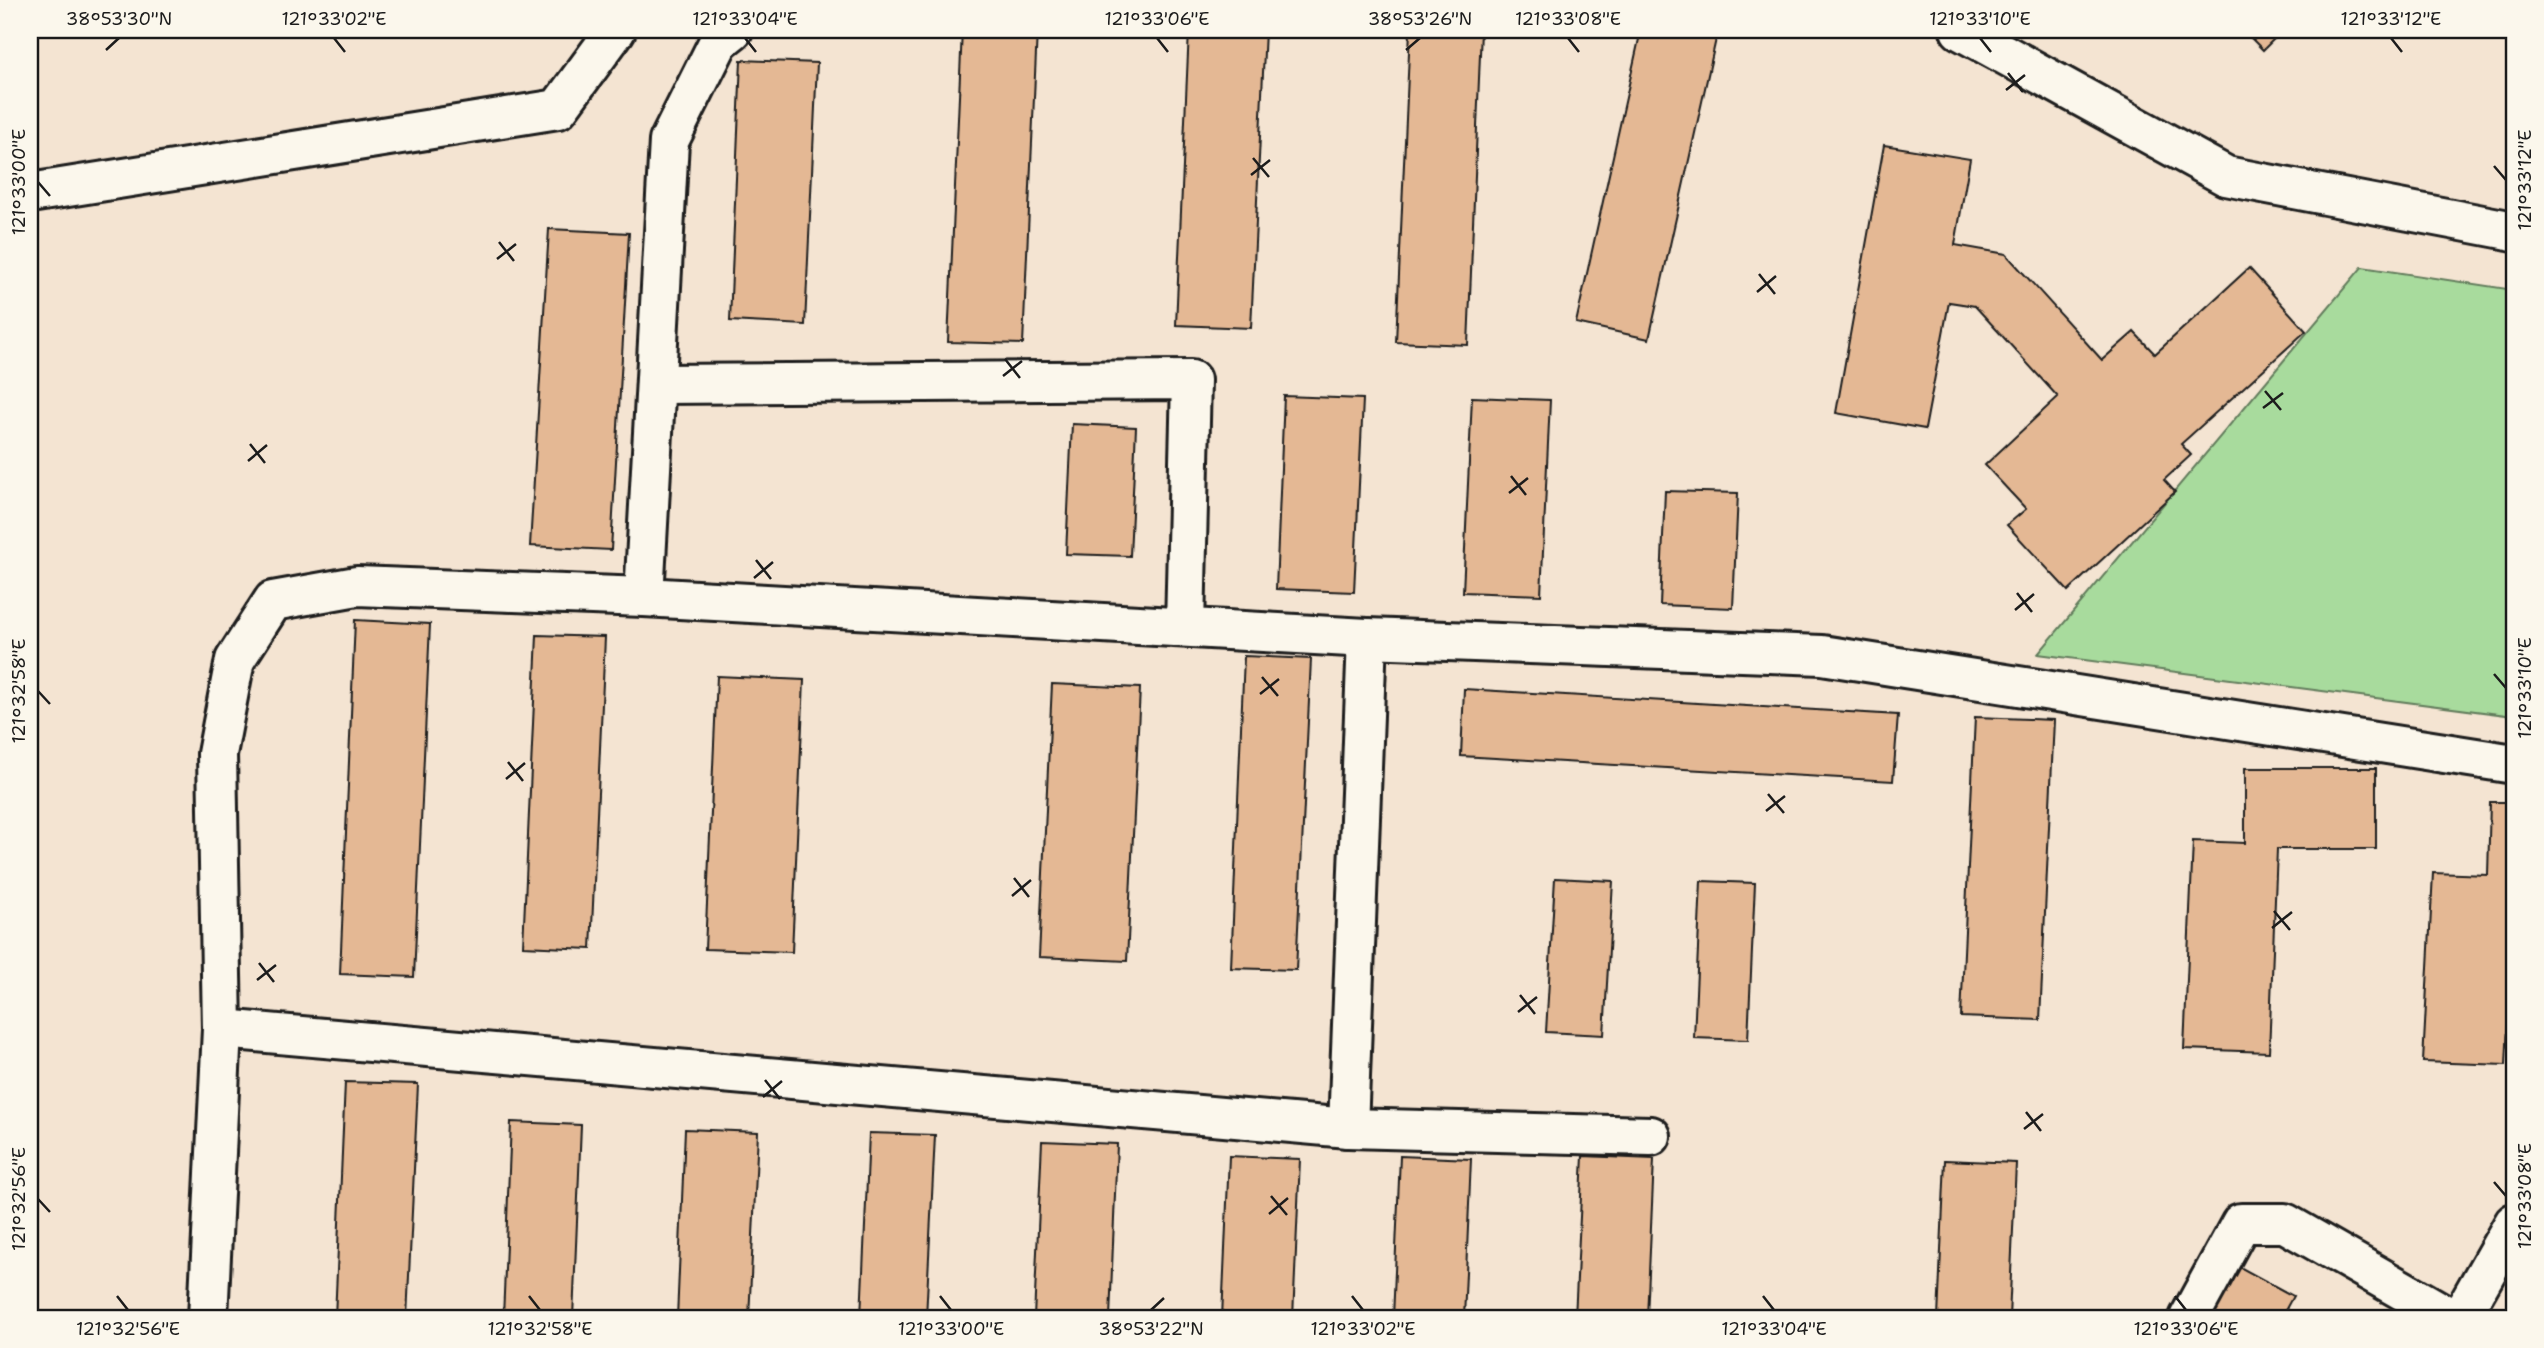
<svg xmlns="http://www.w3.org/2000/svg" width="2544" height="1348" font-family="'Shantell Sans',sans-serif">
	<rect width="100%" height="100%" fill="#f4e4d2"/>
	<filter id="ink" filterUnits="userSpaceOnUse"><feTurbulence type="fractalNoise" baseFrequency=".0143" numOctaves="2"/><feDisplacementMap in="SourceGraphic" scale="14" xChannelSelector="R" yChannelSelector="G"/><feConvolveMatrix kernelMatrix="1 2 1 2 8 2 1 2 1" color-interpolation-filters="sRGB"/></filter>
	<g filter="url(#ink)">
		<polygon fill="#a8db9d" stroke="#627c5c" stroke-width="2" points="2362,267 2514,290 2514,716 2038,654"/>
		<g fill="#e4b894" stroke="#1c1c1c" stroke-width="2">
			<polygon points="962,30 1037,30 1023,344 948,342"/>
			<polygon points="1189,30 1265,30 1251,328 1176,325"/>
			<polygon points="1410,30 1481,30 1468,345 1396,342"/>
			<polygon points="1641,30 1718,30 1649,339 1576,323"/>
			<polygon points="2243,30 2283,30 2263,50"/>
			<polygon points="741,60 817,63 805,325 730,321"/>
			<polygon points="1884,145 1970,159 1955,245 2006,254 2102,360 2134,332 2155,354 2249,268 2306,331 2181,444 2191,455 2164,480 2175,492 2068,591 2007,525 2026,509 1985,465 2058,397 1975,306 1949,302 1925,429 1836,413"/>
			<polygon points="549,229 629,233 611,550 530,546"/>
			<polygon points="1284,396 1363,399 1354,592 1276,589"/>
			<polygon points="1472,397 1550,400 1541,595 1463,592"/>
			<polygon points="1072,424 1136,427 1130,556 1066,554"/>
			<polygon points="1665,491 1738,493 1733,608 1660,605"/>
			<polygon points="355,620 430,624 414,977 340,974"/>
			<polygon points="537,635 605,637 591,949 523,946"/>
			<polygon points="1244,656 1311,659 1296,970 1231,968"/>
			<polygon points="717,676 804,680 792,952 705,949"/>
			<polygon points="1052,684 1140,688 1127,961 1039,957"/>
			<polygon points="1464,689 1898,715 1893,781 1461,756"/>
			<polygon points="1975,717 2054,720 2040,1020 1961,1017"/>
			<polygon points="2245,768 2376,768 2376,849 2277,849 2269,1052 2184,1049 2193,841 2245,843"/>
			<polygon points="2490,802 2514,802 2514,900 2506,1065 2423,1062 2433,873 2488,875"/>
			<polygon points="1555,878 1613,881 1604,1035 1546,1032"/>
			<polygon points="1701,881 1755,883 1748,1040 1694,1038"/>
			<polygon points="345,1082 418,1084 407,1318 335,1318"/>
			<polygon points="511,1122 581,1125 573,1318 503,1318"/>
			<polygon points="685,1129 758,1132 749,1318 677,1318"/>
			<polygon points="869,1133 935,1135 926,1318 861,1318"/>
			<polygon points="1042,1141 1117,1144 1110,1318 1034,1318"/>
			<polygon points="1229,1156 1300,1159 1293,1318 1222,1318"/>
			<polygon points="1400,1156 1471,1159 1464,1318 1393,1318"/>
			<polygon points="1583,1156 1654,1159 1647,1318 1575,1318"/>
			<polygon points="1945,1160 2016,1163 2009,1318 1938,1318"/>
			<polygon points="2225,1259 2293,1296 2281,1318 2193,1318"/>
		</g>
		<g fill="none" stroke-linecap="round" stroke-linejoin="round">
			<defs>
				<g id="street">
					<polyline points="1960,30 2226,176 2514,231"/>
					<polyline points="30,193 558,109 616,30"/>
					<polyline points="656,384 1191,380 1185,627"/>
					<polyline points="644,597 1367,638 1822,655 2514,764"/>
					<polyline points="222,1029 1348,1128 1651,1136"/>
					<polyline points="1348,1128 1367,638"/>
					<polyline points="208,1318 222,1029 217,754 235,660 273,601 357,586 644,597 669,141 719,41 733,30"/>
					<polyline points="2189,1318 2241,1223 2285,1223 2451,1318"/>
					<polyline points="2460,1318 2514,1223"/>
				</g>
			</defs>
			<use href="#street" stroke="#1c1c1c" stroke-width="44"/>
			<use href="#street" stroke="#fbf7ec" stroke-width="38"/>
		</g>
	</g>
	<path fill="none" stroke="#1c1c1c" stroke-width="2.5" d="M 334,38 L 345,52M 745,38 L 756,52M 1157,38 L 1168,52M 1568,38 L 1579,52M 1980,38 L 1991,52M 2391,38 L 2402,52M 106,50 L 119,38M 1406,50 L 1420,38M 2008,73 L 2023,92M 2006,90 L 2025,75M 1253,158 L 1269,177M 2494,166 L 2506,180M 1251,175 L 1270,160M 38,182 L 50,196M 499,242 L 514,261M 497,259 L 516,244M 1759,274 L 1775,294M 1757,292 L 1776,276M 1005,359 L 1020,378M 1003,376 L 1022,361M 2265,391 L 2281,410M 2263,408 L 2283,393M 250,444 L 265,463M 248,461 L 267,445M 1511,476 L 1526,495M 1509,493 L 1528,478M 756,560 L 771,579M 754,578 L 773,562M 2017,593 L 2032,612M 2015,610 L 2034,594M 2494,674 L 2506,688M 1262,677 L 1278,696M 38,691 L 50,704M 1260,694 L 1279,679M 508,762 L 523,781M 506,779 L 525,763M 1768,794 L 1784,813M 1766,811 L 1785,796M 1014,878 L 1029,897M 1012,896 L 1031,880M 2274,911 L 2290,930M 2272,928 L 2292,912M 259,963 L 274,982M 257,980 L 276,965M 1520,995 L 1535,1014M 1518,1012 L 1537,997M 765,1080 L 780,1099M 763,1097 L 782,1081M 2026,1112 L 2041,1131M 2024,1129 L 2043,1114M 2494,1182 L 2506,1196M 1271,1196 L 1287,1215M 38,1199 L 50,1212M 1269,1214 L 1288,1198M 117,1296 L 128,1310M 529,1296 L 540,1310M 940,1296 L 951,1310M 1352,1296 L 1363,1310M 1763,1296 L 1774,1310M 2175,1296 L 2186,1310M 1151,1310 L 1164,1298"/>
	<rect width="2544" height="1348" fill="none" stroke="#fbf7ec" stroke-width="77"/>
	<rect x="38" y="38" width="2468" height="1272" fill="none" stroke="#1c1c1c" stroke-width="2.5"/>
	<g font-size="18" text-anchor="middle" fill="#1c1c1c">
		<text x="119" y="25">38°53'30"N</text>
		<text x="334" y="25">121°33'02"E</text>
		<text x="745" y="25">121°33'04"E</text>
		<text x="1157" y="25">121°33'06"E</text>
		<text x="1420" y="25">38°53'26"N</text>
		<text x="1568" y="25">121°33'08"E</text>
		<text x="1980" y="25">121°33'10"E</text>
		<text x="2391" y="25">121°33'12"E</text>
		<text transform="translate(2525 180) rotate(-90)" y="6">121°33'12"E</text>
		<text transform="translate(19 182) rotate(-90)" y="6">121°33'00"E</text>
		<text transform="translate(2525 688) rotate(-90)" y="6">121°33'10"E</text>
		<text transform="translate(19 691) rotate(-90)" y="6">121°32'58"E</text>
		<text transform="translate(2525 1196) rotate(-90)" y="6">121°33'08"E</text>
		<text transform="translate(19 1199) rotate(-90)" y="6">121°32'56"E</text>
		<text x="128" y="1335">121°32'56"E</text>
		<text x="540" y="1335">121°32'58"E</text>
		<text x="951" y="1335">121°33'00"E</text>
		<text x="1151" y="1335">38°53'22"N</text>
		<text x="1363" y="1335">121°33'02"E</text>
		<text x="1774" y="1335">121°33'04"E</text>
		<text x="2186" y="1335">121°33'06"E</text>
	</g>
</svg>
